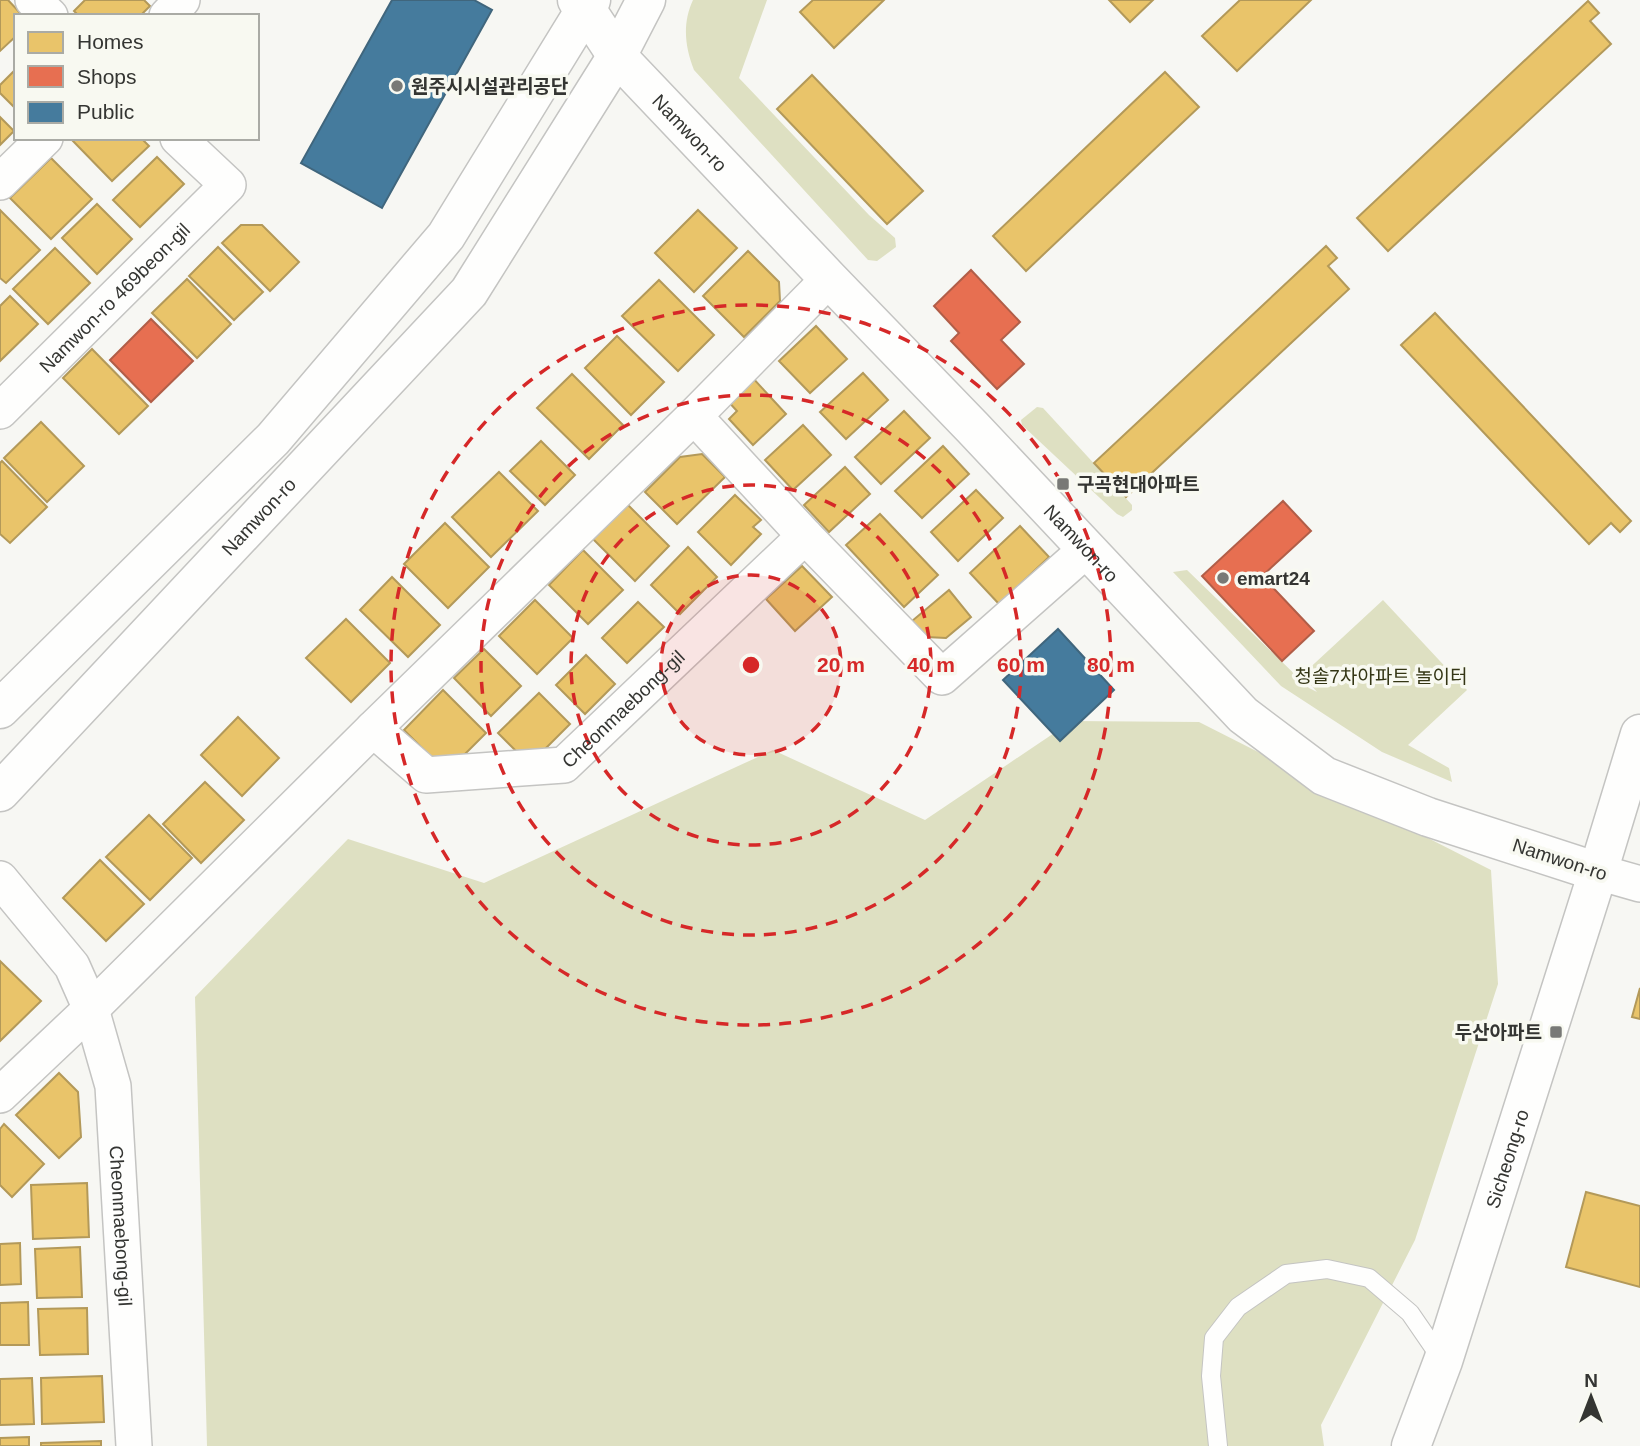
<svg xmlns="http://www.w3.org/2000/svg" width="1640" height="1446" font-family="Arial,'Noto Sans KR',sans-serif">
	<rect width="100%" height="100%" fill="#f7f7f3"/>
	<g fill="#dee0c2">
		<path d="M 693,0 L 767,0 L 739,78 L 869,215 L 895,238 L 896,247 L 877,261 L 868,260 L 694,70 C 685,47 682,24 693,0 Z"/>
		<polygon points="1037,407 1043,408 1132,505 1132,510 1123,517 1117,514 1022,425 1021,420"/>
		<polygon points="1187,570 1309,688 1317,692 1302,675 1383,600 1467,690 1408,745 1449,768 1452,782 1382,752 1281,686 1173,572"/>
		<polygon points="1072,721 1199,722 1491,870 1498,984 1415,1240 1321,1425 1324,1446 207,1446 195,997 348,839 484,883 773,750 925,820"/>
	</g>
	<g fill="#e9c46a" stroke="#b39959" stroke-width="2">
		<polygon points="0,0 8,0 23,16 16,16 16,36 0,51"/>
		<polygon points="85,0 144,0 150,6 140,16 79,16 74,11"/>
		<polygon points="813,0 884,0 834,48 800,12"/>
		<polygon points="1109,0 1153,0 1130,22"/>
		<polygon points="1240,0 1311,0 1237,71 1202,36"/>
		<polygon points="1588,1 1599,13 1590,21 1611,44 1388,251 1357,218"/>
		<polygon points="16,69 16,109 0,93 0,85"/>
		<polygon points="1165,72 1199,107 1026,271 993,236"/>
		<polygon points="812,75 923,191 887,224 777,109"/>
		<polygon points="0,117 14,131 0,145"/>
		<polygon points="72,138 141,138 149,146 112,181 71,139"/>
		<polygon points="157,157 184,184 140,227 113,200"/>
		<polygon points="51,158 92,199 51,239 10,198"/>
		<polygon points="97,204 132,239 97,274 62,238"/>
		<polygon points="0,210 40,250 6,283 0,278"/>
		<polygon points="698,210 737,248 694,292 655,253"/>
		<polygon points="241,225 262,225 299,262 270,291 222,243"/>
		<polygon points="1326,246 1337,258 1328,266 1349,289 1126,497 1094,463"/>
		<polygon points="218,247 263,292 234,320 189,276"/>
		<polygon points="55,248 90,283 48,324 13,289"/>
		<polygon points="748,251 779,282 780,301 744,337 703,296"/>
		<polygon points="187,279 231,324 197,358 152,313"/>
		<polygon points="659,280 714,335 678,371 622,316"/>
		<polygon points="10,296 38,324 0,361 0,306"/>
		<polygon points="1435,313 1631,521 1620,532 1611,523 1589,544 1401,345"/>
		<polygon points="816,326 847,359 810,393 779,361"/>
		<polygon points="617,336 664,382 631,415 585,368"/>
		<polygon points="92,349 148,406 119,434 63,378"/>
		<polygon points="863,373 888,400 846,439 820,412"/>
		<polygon points="572,374 623,425 589,459 537,408"/>
		<polygon points="751,376 786,414 753,445 729,419 737,411 726,399"/>
		<polygon points="904,411 930,438 881,484 855,457"/>
		<polygon points="41,422 84,466 47,502 4,458"/>
		<polygon points="803,425 831,455 793,490 765,460"/>
		<polygon points="541,441 575,475 545,505 510,471"/>
		<polygon points="943,446 969,474 922,518 895,491"/>
		<polygon points="702,454 725,477 677,524 645,492 680,457"/>
		<polygon points="2,461 47,507 10,543 0,534 0,463"/>
		<polygon points="845,467 870,494 829,532 804,505"/>
		<polygon points="499,472 538,511 491,557 452,517"/>
		<polygon points="976,490 1003,518 958,561 931,532"/>
		<polygon points="735,495 761,520 753,527 761,534 731,565 698,532"/>
		<polygon points="628,505 669,546 635,581 593,539"/>
		<polygon points="880,514 938,575 904,607 846,545"/>
		<polygon points="445,523 489,567 448,608 404,564"/>
		<polygon points="1020,526 1049,557 999,604 970,573"/>
		<polygon points="688,547 717,577 680,614 651,585"/>
		<polygon points="583,550 623,590 588,624 549,585"/>
		<polygon points="802,566 832,597 795,631 766,599"/>
		<polygon points="392,577 440,625 408,657 360,610"/>
		<polygon points="949,590 971,617 946,638 926,637 912,621"/>
		<polygon points="535,600 573,638 537,674 499,636"/>
		<polygon points="638,602 664,627 627,663 602,638"/>
		<polygon points="346,619 390,663 351,702 306,658"/>
		<polygon points="484,649 521,686 491,716 454,678"/>
		<polygon points="586,655 615,684 585,714 556,685"/>
		<polygon points="443,690 486,733 458,761 437,763 404,730"/>
		<polygon points="539,693 570,724 544,750 518,753 498,733"/>
		<polygon points="238,717 279,758 242,796 201,755"/>
		<polygon points="205,782 244,820 201,863 163,824"/>
		<polygon points="149,815 192,858 150,900 106,857"/>
		<polygon points="100,860 144,904 106,941 63,898"/>
		<polygon points="0,961 41,1001 0,1041"/>
		<polygon points="1640,988 1640,1019 1632,1017"/>
		<polygon points="59,1073 78,1092 81,1137 59,1158 16,1115"/>
		<polygon points="4,1124 44,1164 12,1197 0,1185 0,1129"/>
		<polygon points="87,1183 89,1237 33,1239 31,1185"/>
		<polygon points="1586,1192 1640,1206 1640,1287 1566,1267"/>
		<polygon points="20,1243 21,1284 0,1285 0,1244"/>
		<polygon points="80,1247 82,1297 37,1298 35,1249"/>
		<polygon points="28,1302 29,1345 0,1345 0,1303"/>
		<polygon points="87,1308 88,1354 40,1355 38,1309"/>
		<polygon points="102,1376 104,1422 42,1424 41,1378"/>
		<polygon points="32,1378 34,1424 0,1425 0,1379"/>
		<polygon points="29,1437 29,1446 0,1446 0,1438"/>
		<polygon points="101,1441 101,1446 41,1446 41,1443"/>
	</g>
	<g fill="#e76f51" stroke="#b15e48" stroke-width="2">
		<polygon points="971,270 1020,322 1001,340 1024,364 997,389 951,341 959,333 934,306"/>
		<polygon points="151,319 193,361 151,402 110,360"/>
		<polygon points="1283,501 1311,531 1262,576 1314,631 1282,661 1202,576"/>
	</g>
	<g fill="#457b9d" stroke="#40667d" stroke-width="2">
		<polygon points="392,0 474,0 492,10 382,208 301,163"/>
		<polygon points="1058,629 1114,690 1060,741 1003,680"/>
	</g>
	<g fill="none" stroke-linecap="round" stroke-linejoin="round">
		<defs>
			<polyline id="service" points="1218,1446 1211,1376 1214,1338 1238,1307 1286,1274 1327,1269 1369,1278 1410,1313 1443,1361"/>
			<g id="minor">
				<polyline points="33,0 50,16"/>
				<polyline points="167,16 182,0"/>
				<polyline points="0,182 45,138"/>
				<path id="s1" d="M 0,411 L 228,185 L 178,138"/>
				<polyline points="805,536 942,677 1087,549"/>
				<path id="s2" d="M 373,729 L 426,775 L 564,765 L 805,536 L 694,416"/>
				<polyline points="1598,872 1640,884"/>
				<path id="s3" d="M 0,879 L 72,966 L 91,1009 L 113,1086 L 134,1446"/>
				<polyline points="0,1095 91,1009 373,729 694,416 829,279"/>
			</g>
			<g id="tertiary">
				<path id="s4" d="M 577,0 L 586,9 L 617,56 L 829,279 L 973,428 L 1243,715 L 1324,776 L 1428,817 L 1598,872"/>
				<polyline points="0,709 273,439 446,236 591,0"/>
				<path id="s5" d="M 0,792 L 469,292 L 617,56 L 646,0"/>
				<path id="s6" d="M 1411,1446 L 1443,1361 L 1598,872 L 1640,734"/>
			</g>
		</defs>
		<use href="#service" stroke="#c4c4c2" stroke-width="20"/>
		<use href="#minor" stroke="#c4c4c2" stroke-width="38"/>
		<use href="#tertiary" stroke="#c4c4c2" stroke-width="41"/>
		<use href="#service" stroke="#fefefd" stroke-width="18"/>
		<use href="#minor" stroke="#fefefd" stroke-width="35"/>
		<use href="#tertiary" stroke="#fefefd" stroke-width="38"/>
	</g>
	<circle cx="751" cy="665" r="90" fill="#d62828" fill-opacity=".12"/>
	<g fill="none" stroke="#d62828" stroke-width="3.5" stroke-dasharray="12 9">
		<circle cx="751" cy="665" r="90"/>
		<circle cx="751" cy="665" r="180"/>
		<circle cx="751" cy="665" r="270"/>
		<circle cx="751" cy="665" r="360"/>
	</g>
	<g fill="#787976" stroke="#f8f9f1" stroke-width="2.5">
		<circle cx="397" cy="86" r="7"/>
		<rect x="1056" y="477" width="14" height="14" rx="3.5"/>
		<circle cx="1223" cy="578" r="7"/>
		<rect x="1549" y="1025" width="14" height="14" rx="3.5"/>
	</g>
	<g text-anchor="middle" stroke-width="7" stroke-linejoin="round" paint-order="stroke">
		<g font-size="19" font-weight="bold" fill="#343532" stroke="#f8f9f1" text-anchor="start">
			<text x="411" y="93">원주시시설관리공단</text>
			<text x="1077" y="491">구곡현대아파트</text>
			<text x="1237" y="585">emart24</text>
			<text x="1542" y="1039" text-anchor="end">두산아파트</text>
		</g>
		<g font-size="19" fill="#343532" stroke="#f8f9f1">
			<text dy="7" stroke="none"><textPath href="#s4" startOffset="175">Namwon-ro</textPath></text>
			<text dy="7" stroke="none"><textPath href="#s1" startOffset="161">Namwon-ro 469beon-gil</textPath></text>
			<text dy="7" stroke="none"><textPath href="#s5" startOffset="378">Namwon-ro</textPath></text>
			<text dy="7" stroke="none"><textPath href="#s4" startOffset="742">Namwon-ro</textPath></text>
			<text dy="7" stroke="none"><textPath href="#s2" startOffset="290">Cheonmaebong-gil</textPath></text>
			<text transform="translate(1560 859) rotate(18)" y="7">Namwon-ro</text>
			<text dy="7" stroke="none"><textPath href="#s6" startOffset="303">Sicheong-ro</textPath></text>
			<text dy="7" stroke="none"><textPath href="#s3" startOffset="380">Cheonmaebong-gil</textPath></text>
		</g>
		<g font-size="19" fill="#343615" stroke="#f8f9f1">
			<text x="1381" y="683">청솔7차아파트 놀이터</text>
		</g>
	</g>
	<circle cx="751" cy="665" r="10" fill="#d62828" stroke="#f8f9f1" stroke-width="3.5"/>
	<g font-size="21" text-anchor="middle" font-weight="bold" fill="#d62828" stroke="#f8f9f1" stroke-width="7" stroke-linejoin="round" paint-order="stroke">
		<text x="841" y="672">20 m</text>
		<text x="931" y="672">40 m</text>
		<text x="1021" y="672">60 m</text>
		<text x="1111" y="672">80 m</text>
	</g>
	<rect x="14" y="14" width="245" height="126" fill="#f8f9f1" stroke="#aaaba5" stroke-width="2"/>
	<rect x="28" y="32" width="35" height="21" fill="#e9c46a" stroke="#aaaba5" stroke-width="2"/>
	<text x="77" y="49" font-size="21" fill="#343532">Homes</text>
	<rect x="28" y="66" width="35" height="21" fill="#e76f51" stroke="#aaaba5" stroke-width="2"/>
	<text x="77" y="84" font-size="21" fill="#343532">Shops</text>
	<rect x="28" y="102" width="35" height="21" fill="#457b9d" stroke="#aaaba5" stroke-width="2"/>
	<text x="77" y="119" font-size="21" fill="#343532">Public</text>
	<g transform="translate(1591 1397)" stroke="#f8f9f1" stroke-width="5" paint-order="stroke">
	<path d="M0-5L12 26L0 18L-12 26Z" fill="#343532"/>
	<text y="-10" font-size="19" font-weight="bold" text-anchor="middle" fill="#343532">N</text>
	</g>
</svg>
